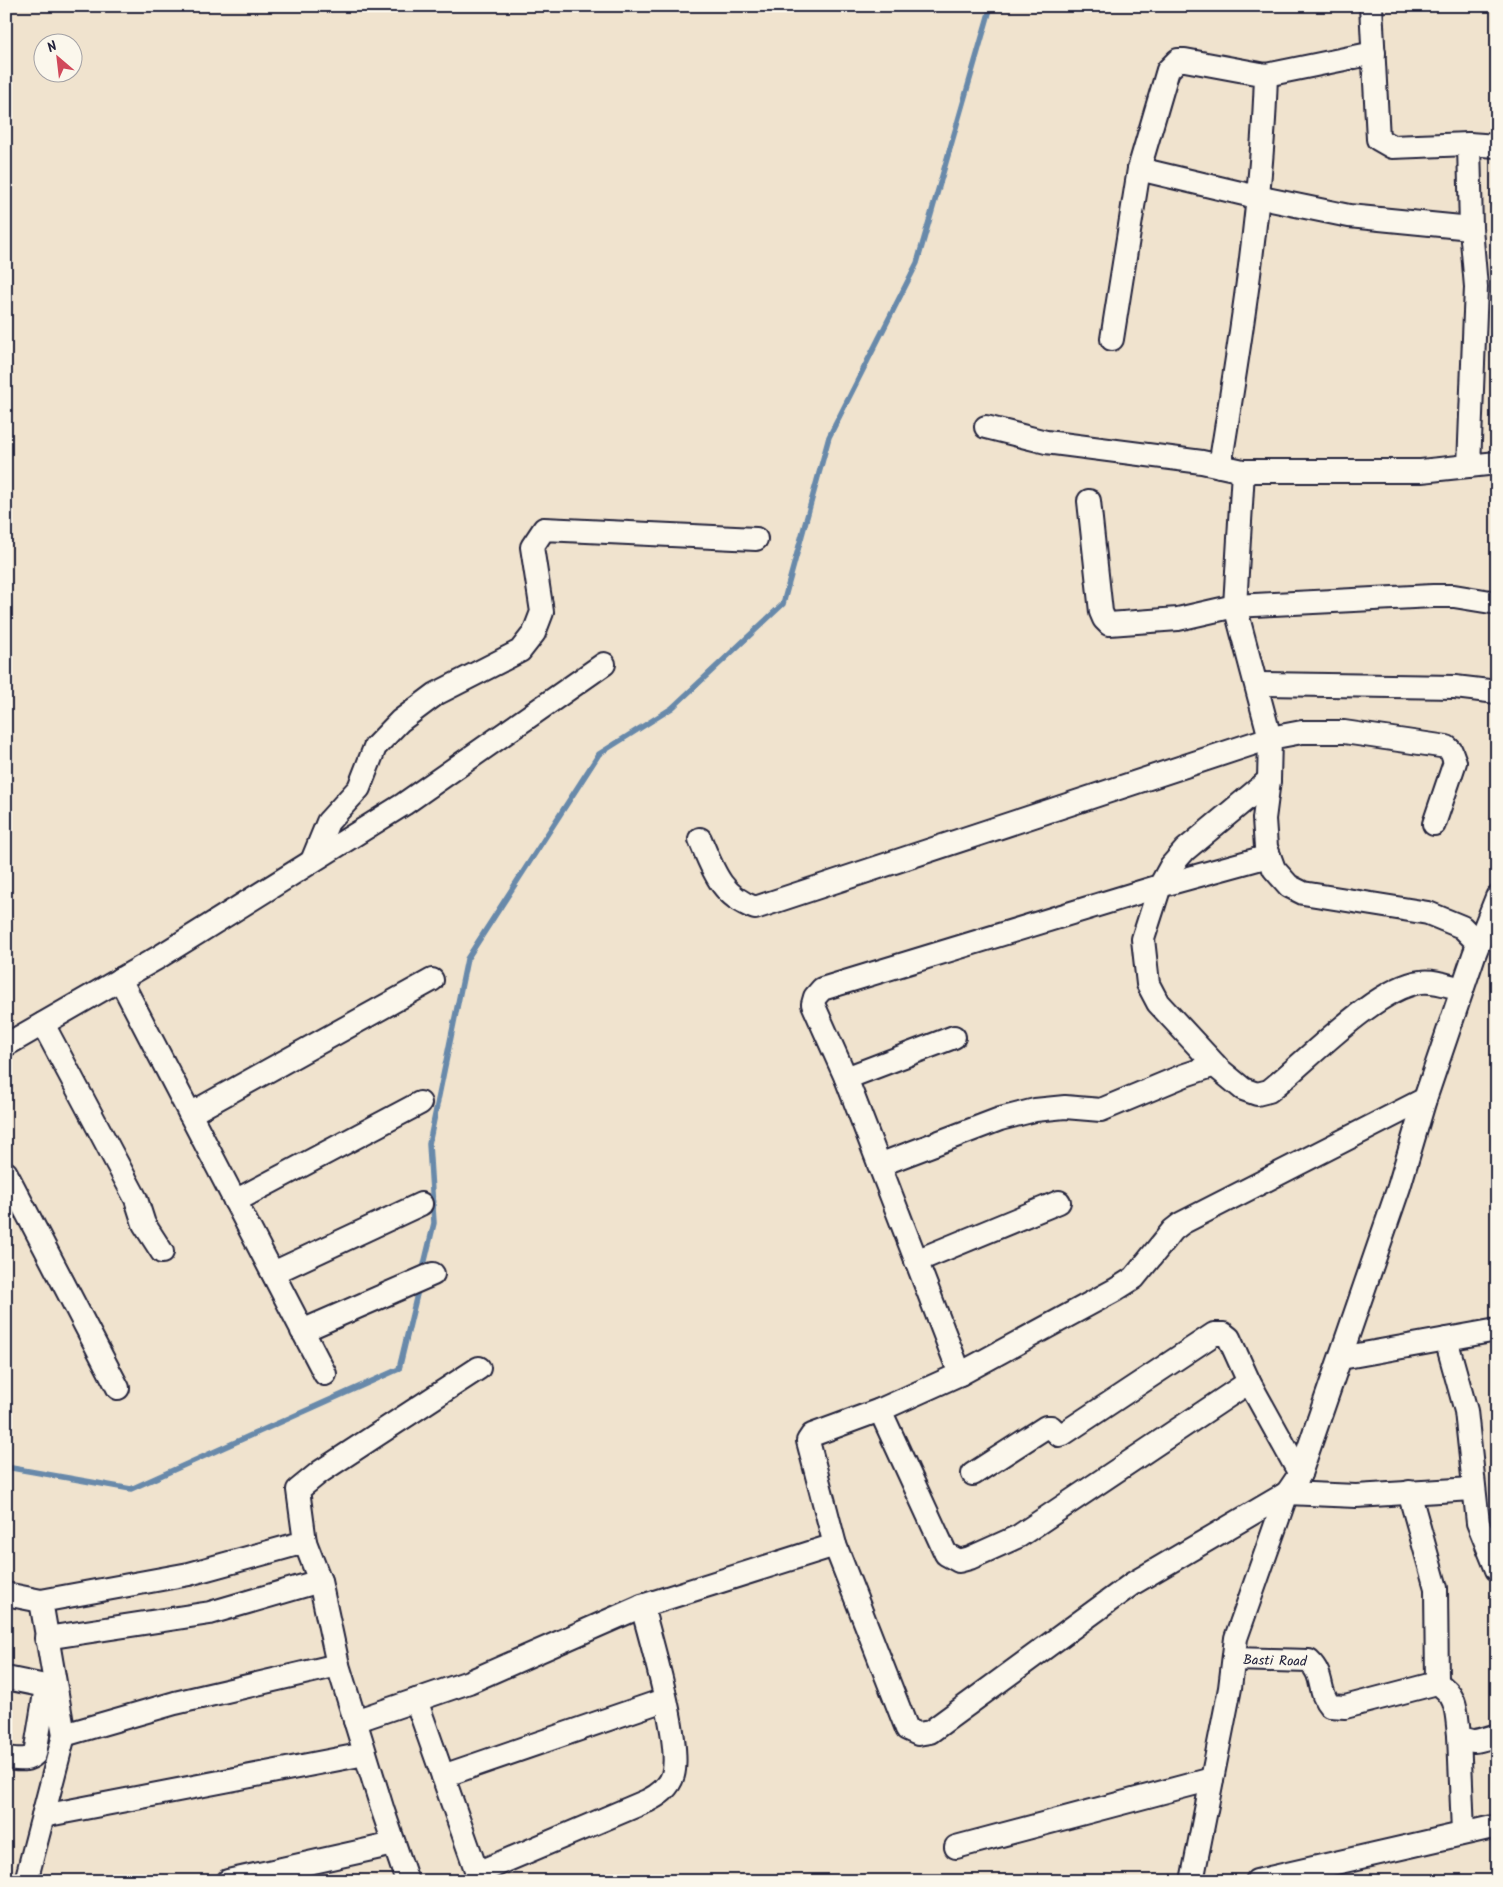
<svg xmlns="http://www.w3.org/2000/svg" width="1503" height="1887" font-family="Kalam,sans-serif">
	<rect width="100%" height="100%" fill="#f0e3ce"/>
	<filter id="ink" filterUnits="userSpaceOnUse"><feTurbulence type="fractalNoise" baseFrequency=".02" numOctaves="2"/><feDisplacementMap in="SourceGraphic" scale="10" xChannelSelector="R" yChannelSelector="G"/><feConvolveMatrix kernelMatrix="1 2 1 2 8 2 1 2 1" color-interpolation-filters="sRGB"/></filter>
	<g filter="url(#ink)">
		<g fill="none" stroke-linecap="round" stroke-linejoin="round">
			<g stroke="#6789aa" stroke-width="5.5">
				<polyline points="422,1273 434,1223 429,1144 467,959 599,754 672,708 783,604 829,437 917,263 991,6"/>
				<polyline points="6,1467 131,1489 399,1369 419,1286"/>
			</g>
			<defs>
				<g id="street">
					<polyline points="1371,6 1378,139 1392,147 1469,144 1497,146"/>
					<polyline points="1469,144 1471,228 1476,287 1469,466"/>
					<polyline points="1139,169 1257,197 1349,216 1471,228"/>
					<polyline points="1112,339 1139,169 1168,70 1178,60 1185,60 1266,75 1374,53"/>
					<polyline points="986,427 1046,442 1202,462 1243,471 1421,471 1497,463"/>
					<path d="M 1220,466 C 1241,337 1262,206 1266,75"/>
					<polyline points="1243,471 1235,606 1270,738 1269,780 1264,819 1266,847 1274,869 1289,886 1303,893 1428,913 1462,927 1478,943"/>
					<polyline points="1089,501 1101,612 1104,619 1109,624 1178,619 1235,606 1433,596 1454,596 1497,603"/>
					<polyline points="1257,684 1455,687 1497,692"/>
					<path d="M 1269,780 L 1185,850 L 1171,866 L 1160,886 L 1143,939 L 1148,984 L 1158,1003 L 1220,1070 L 1243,1089 L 1257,1094 L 1269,1091 C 1305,1063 1376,987 1421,982 C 1435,980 1449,986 1462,989"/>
					<path d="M 700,839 C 713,870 721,896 755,908 L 1270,738 L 1302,732 L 1344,732 L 1447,747 L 1451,751 L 1455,762 L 1434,824"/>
					<polyline points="312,861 328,822 359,788 375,747 400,721 436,694 520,651 534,633 542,612 532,547 544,529 756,539"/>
					<polyline points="120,979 325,1374"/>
					<polyline points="43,1024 136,1199 144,1224 162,1252"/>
					<polyline points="6,1045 159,957 404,804 604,664"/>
					<polyline points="846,1078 954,1037"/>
					<polyline points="190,1114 432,980"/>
					<polyline points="879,1165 1000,1119 1035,1110 1065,1107 1101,1110 1185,1075 1215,1065"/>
					<polyline points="6,1173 118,1388"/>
					<polyline points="235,1201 420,1103"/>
					<polyline points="916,1261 1059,1202"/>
					<polyline points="273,1273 421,1204"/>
					<polyline points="302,1331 433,1274"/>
					<polyline points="1446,1339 1466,1411 1478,1523 1497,1570"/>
					<polyline points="1341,1358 1497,1330"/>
					<polyline points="960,1374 846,1078 813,1004 815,997 822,989 1160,886 1269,856"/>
					<polyline points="880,1410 946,1554 959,1561 970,1558 1019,1536 1249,1382 1300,1474"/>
					<polyline points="973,1474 1046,1427 1051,1427 1059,1435 1063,1434 1214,1334 1224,1334 1229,1338 1249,1382"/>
					<polyline points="1409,1492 1436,1588 1437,1683"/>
					<polyline points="835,1545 808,1441 812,1435 880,1410 960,1374 1115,1290 1134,1278 1173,1230 1182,1223 1425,1099"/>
					<polyline points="6,1594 41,1601"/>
					<polyline points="46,1638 210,1613 320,1581 305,1542"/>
					<path id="s1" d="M 1234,1659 L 1309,1661 C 1325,1676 1317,1691 1330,1706 L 1345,1707 L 1437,1683 C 1458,1696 1456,1711 1459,1735 C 1471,1746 1483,1739 1497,1735"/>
					<polyline points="338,1665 383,1811 407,1881"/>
					<polyline points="6,1678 55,1688"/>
					<polyline points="416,1700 480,1881"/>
					<polyline points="355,1721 469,1682 642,1606 835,1545 907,1729 918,1734 930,1732 1132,1584 1287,1493 1356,1496 1473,1489"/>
					<polyline points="64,1735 175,1703 338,1665 320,1581"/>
					<polyline points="1459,1735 1463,1832"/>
					<path d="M 6,1758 C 17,1759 27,1762 35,1754 L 46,1687"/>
					<polyline points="443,1776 664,1700"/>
					<polyline points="43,1816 365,1754"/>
					<polyline points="956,1847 1212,1779"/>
					<path d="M 477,1873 L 647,1801 C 659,1795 669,1788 673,1775 C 682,1743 651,1642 642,1606"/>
					<polyline points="26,1881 64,1735 41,1601 189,1574 305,1542 298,1490 320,1472 479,1368"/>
					<polyline points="228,1881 394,1844"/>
					<polyline points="1192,1881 1230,1688 1236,1638 1287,1493 1300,1474 1399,1187 1425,1099 1474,955 1497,897"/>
					<polyline points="1257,1881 1497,1826"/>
				</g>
			</defs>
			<use href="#street" stroke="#22223b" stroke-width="26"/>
			<use href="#street" stroke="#fbf7ec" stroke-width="22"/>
		</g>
	</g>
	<g text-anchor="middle" stroke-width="4" stroke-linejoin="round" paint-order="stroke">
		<g font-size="14" fill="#22223b" stroke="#fbf7ec">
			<text dy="5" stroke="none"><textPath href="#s1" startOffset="41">Basti Road</textPath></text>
		</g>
	</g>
	<rect width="1503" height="1887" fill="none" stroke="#fbf7ec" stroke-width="25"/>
	<rect x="12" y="12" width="1478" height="1862" fill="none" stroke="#22223b" stroke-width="2" filter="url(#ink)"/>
	<g transform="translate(58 58) rotate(332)"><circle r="24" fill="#fbf7ec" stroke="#a4a2a5"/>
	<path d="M0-4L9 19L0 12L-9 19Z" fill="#d1495b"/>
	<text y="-8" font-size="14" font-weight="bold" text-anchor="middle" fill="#22223b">N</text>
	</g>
</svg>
